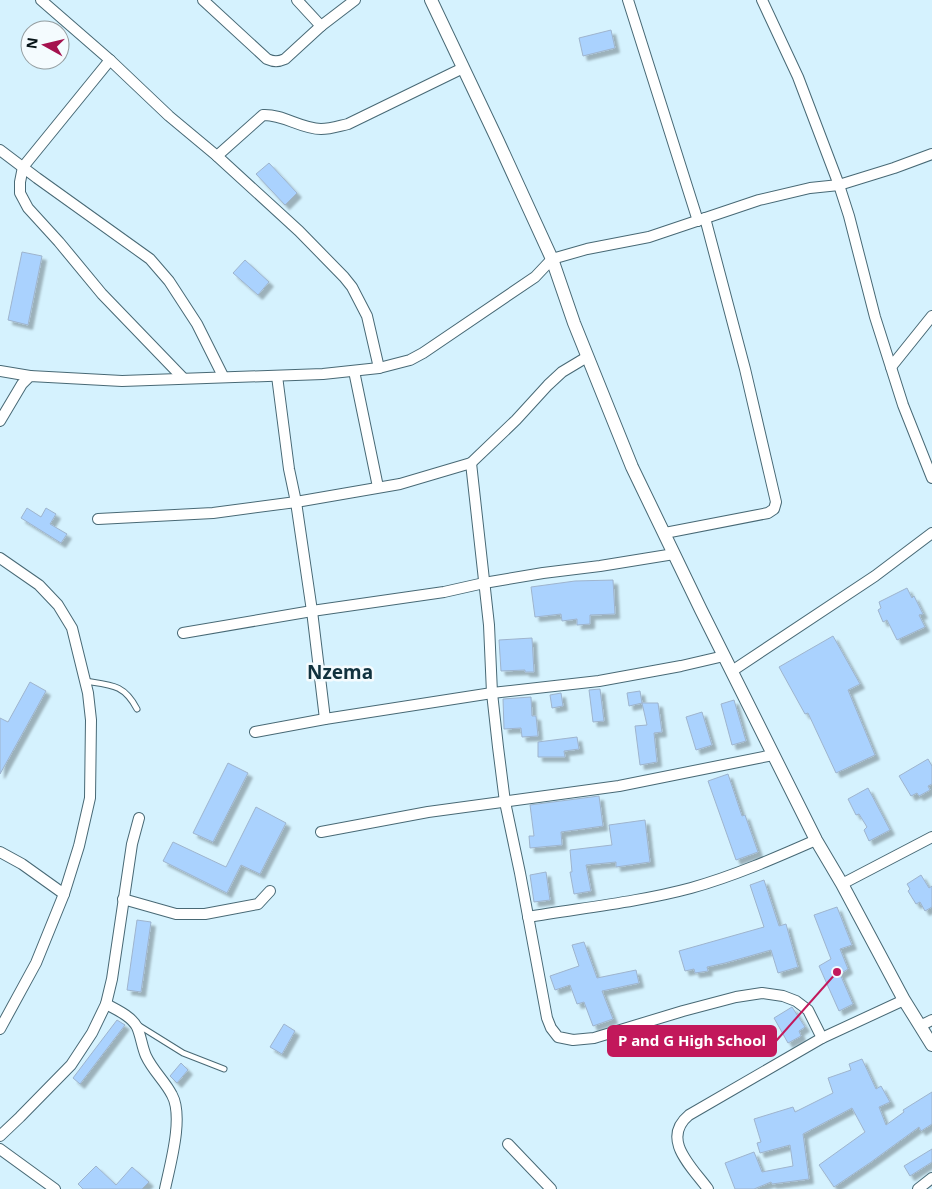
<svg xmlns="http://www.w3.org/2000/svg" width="932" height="1189" font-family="'Noto Sans',sans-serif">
	<defs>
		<filter id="shadow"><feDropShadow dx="4.5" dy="4.5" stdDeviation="1" flood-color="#0004"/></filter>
	</defs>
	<rect width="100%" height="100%" fill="#d5f2fe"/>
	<g fill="#aad2fe" stroke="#9eb4cd" filter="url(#shadow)">
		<polygon points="611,30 615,48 583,56 579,38"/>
		<polygon points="269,163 297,193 285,205 256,174"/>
		<polygon points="22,252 42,256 28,325 8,320"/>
		<polygon points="245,260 269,282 258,295 233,273"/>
		<polygon points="27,508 41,517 46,508 56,514 50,524 67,534 61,543 21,518"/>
		<polygon points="613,580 615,614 590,615 590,624 577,625 577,619 562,621 561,614 535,617 531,587 575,581"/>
		<polygon points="907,588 912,598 914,596 923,614 919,615 925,627 897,640 887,620 883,622 878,610 881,608 879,602"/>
		<polygon points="833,636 860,684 848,690 875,755 836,773 808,713 805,714 779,667"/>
		<polygon points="532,638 534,672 525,672 525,670 501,671 499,640"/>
		<polygon points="30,682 46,691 0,774 0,718 8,722"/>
		<polygon points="600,689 604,721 593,722 589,690"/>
		<polygon points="640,691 642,703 629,706 627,693"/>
		<polygon points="561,693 563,706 552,708 550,695"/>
		<polygon points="531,697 532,716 536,716 538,736 522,737 521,728 504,729 503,699"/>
		<polygon points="734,700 746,741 732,745 721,704"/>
		<polygon points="642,703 658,703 662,732 654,733 657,762 640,765 635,726 647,725"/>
		<polygon points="702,712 712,745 696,750 686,717"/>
		<polygon points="577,737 579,749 564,751 565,757 538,757 538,742"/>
		<polygon points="928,759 932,766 932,784 928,786 930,790 919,796 917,793 911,796 899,776"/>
		<polygon points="228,763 248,773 213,842 193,833"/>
		<polygon points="728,774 742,816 745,815 758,852 736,860 708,781"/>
		<polygon points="868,788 890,830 869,841 864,830 867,827 859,814 856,815 848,799"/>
		<polygon points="599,796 603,826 561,832 562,845 530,848 529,836 534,836 530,805"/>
		<polygon points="256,807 286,823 260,874 241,865 227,893 163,861 173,842 226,867"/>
		<polygon points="645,820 650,862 616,867 616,862 586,865 591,891 574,894 570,872 572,872 570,850 612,845 609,825"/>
		<polygon points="546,872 550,900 534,902 530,875"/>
		<polygon points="921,875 929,888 932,886 932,907 925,911 920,902 916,904 908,891 910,889 907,884"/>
		<polygon points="764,880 779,926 786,924 798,967 778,973 771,950 725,963 707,967 708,971 695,973 694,969 685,971 679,951 764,927 750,885"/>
		<polygon points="837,907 852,945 840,949 848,969 840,974 853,1004 839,1011 819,966 831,959 814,915"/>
		<polygon points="137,920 151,922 141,992 127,990"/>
		<polygon points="584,942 597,978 636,970 639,983 602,991 613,1019 593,1026 584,1002 577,1004 570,985 555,990 550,976 579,966 572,945"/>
		<polygon points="792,1007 805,1027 799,1031 801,1036 788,1043 774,1018"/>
		<polygon points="117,1020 125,1025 80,1084 73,1078"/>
		<polygon points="284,1024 295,1031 282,1054 270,1047"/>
		<polygon points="862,1059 876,1089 881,1086 890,1102 879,1107 886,1125 904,1112 903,1110 932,1092 932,1124 921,1131 919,1127 871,1162 834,1187 819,1165 865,1132 852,1108 803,1134 809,1179 772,1184 771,1182 754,1189 735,1189 725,1163 754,1152 762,1172 793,1166 790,1145 760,1153 757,1143 761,1142 754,1119 793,1107 795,1112 833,1093 828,1078 851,1070 849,1064"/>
		<polygon points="181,1063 188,1070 177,1083 170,1076"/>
		<polygon points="932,1149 932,1162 910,1176 904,1166"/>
		<polygon points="96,1166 116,1185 132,1167 149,1182 142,1189 83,1189 78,1184"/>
	</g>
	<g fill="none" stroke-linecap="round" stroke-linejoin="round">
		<defs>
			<g id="service">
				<path d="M 85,681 C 111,685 124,684 137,709"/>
				<polyline points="138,1025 183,1053 224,1069"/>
			</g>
			<g id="minor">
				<polyline points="41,0 110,60 169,116 217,156 299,231 344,277 352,287 367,316 379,368"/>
				<path d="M 203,0 L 267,59 C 274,62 278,62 285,59 L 321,26 L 355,0"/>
				<polyline points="297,0 321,26"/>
				<polyline points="628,0 698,221"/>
				<polyline points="762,0 798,77 839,185 849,216 875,317 903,405 932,478"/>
				<polyline points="110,60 23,167 20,182 20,193 28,208 59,242 102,294 183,378"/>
				<polyline points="0,150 37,178 150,259 169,281 197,324 223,376"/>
				<path d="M 217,156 L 263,115 C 283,114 301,129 321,129 C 330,129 339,126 348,124 L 463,68"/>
				<polyline points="891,367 932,316"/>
				<polyline points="0,371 30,376"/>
				<polyline points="354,371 378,487"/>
				<polyline points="277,376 289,469 296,502 312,611 325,719"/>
				<polyline points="0,421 22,384 30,376 122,381 323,374 379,368 410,360 423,353 535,277 552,259 587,249 649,237 759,200 810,188 839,185 894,168 932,154"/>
				<polyline points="471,463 489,625 492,693 498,747 505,802 520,873 547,1018 551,1028 558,1037 573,1040 594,1038 683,1011 736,997 762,993 783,996 796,1001 808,1010 822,1038"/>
				<polyline points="98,519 213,513 296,502 400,484 471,463 516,420 548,385 562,372 587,357"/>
				<polyline points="665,533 768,513 774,509 776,502 745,369 705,218"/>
				<polyline points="0,558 39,585 58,605 72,628 88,693 91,720 90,798 79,846 64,894 36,963 0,1029"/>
				<polyline points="183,633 312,611 444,592 484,583 543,573 600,566 674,554"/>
				<polyline points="732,671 875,576 932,533"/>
				<polyline points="255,732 325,719 492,693 599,681 681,666 724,656"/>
				<polyline points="321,832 428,812 619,786 773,755"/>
				<polyline points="0,852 22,864 64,894"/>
				<polyline points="842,884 932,837"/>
				<polyline points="123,899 176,914 205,914 258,904 270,891"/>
				<path d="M 528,917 C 581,908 639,902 691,888 C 734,876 775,858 816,840"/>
				<path d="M 106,1004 C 117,1010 131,1016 137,1027 C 141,1036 142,1047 146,1056 C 153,1071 165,1081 172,1095 C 184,1117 170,1165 165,1189"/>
				<polyline points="920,1026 932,1020"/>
				<polyline points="0,1136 20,1117 71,1065 92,1033 106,1004 112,979 132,844 139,818"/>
				<polyline points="508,1144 551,1189"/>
				<polyline points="0,1149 55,1189"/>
				<path d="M 708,1189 C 692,1167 660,1139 689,1115 L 822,1038 L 904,1000"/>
				<polyline points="918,1189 932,1178"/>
			</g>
			<polyline id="tertiary" points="431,0 497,139 552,259 574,323 632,467 701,610 816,840 842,884 904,1000 932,1045"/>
		</defs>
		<use href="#service" stroke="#486975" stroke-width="7"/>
		<use href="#minor" stroke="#486975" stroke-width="12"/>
		<use href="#tertiary" stroke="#486975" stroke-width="14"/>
		<use href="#service" stroke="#fff" stroke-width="5"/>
		<use href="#minor" stroke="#fff" stroke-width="10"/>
		<use href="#tertiary" stroke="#fff" stroke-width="12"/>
	</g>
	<g text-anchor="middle" stroke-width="5" stroke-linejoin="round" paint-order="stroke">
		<g font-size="19" font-weight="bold" fill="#11323e" stroke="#f4fbfe">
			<text x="340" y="679">Nzema</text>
		</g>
	</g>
	<path fill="none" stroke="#c2185b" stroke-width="2" d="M837 972L776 1041"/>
	<circle fill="#c2185b" stroke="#f4fbfe" stroke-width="2" cx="837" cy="972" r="5"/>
	<rect fill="#c2185b" stroke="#c2185b" stroke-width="2" x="608" y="1026" width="168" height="30" rx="5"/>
	<g font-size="15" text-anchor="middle" font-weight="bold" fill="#fff">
		<text x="692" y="1046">P and G High School</text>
	</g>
	<g transform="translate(45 45) rotate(278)"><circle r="24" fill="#f4fbfe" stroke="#949ea1"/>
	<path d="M0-4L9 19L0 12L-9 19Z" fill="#a5114e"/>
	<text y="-8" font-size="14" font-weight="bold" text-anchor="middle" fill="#051216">N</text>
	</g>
</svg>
